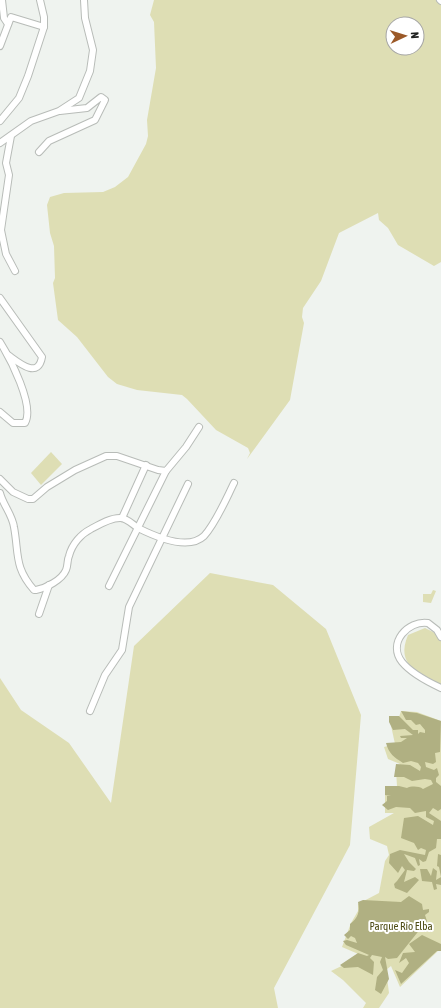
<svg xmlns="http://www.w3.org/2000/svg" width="441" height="1008" font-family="'Asap Condensed',sans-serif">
	<rect width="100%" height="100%" fill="#eff3ef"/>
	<g fill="#dedeb4" fill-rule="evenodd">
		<path d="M 154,0 L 441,0 L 441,262 L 434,266 L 398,245 L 388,228 L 379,220 L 378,213 L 339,233 L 321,281 L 303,308 L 302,317 L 304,323 L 290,400 L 247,459 L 250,453 L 248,448 L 216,430 L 187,399 L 182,395 L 137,390 L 117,384 L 108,377 L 77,337 L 58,320 L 53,283 L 55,278 L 54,246 L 50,233 L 47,205 L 50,197 L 64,193 L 103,192 L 115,187 L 128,177 L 146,144 L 148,136 L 147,120 L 156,68 L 154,22 L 150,15 ZM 393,24 L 417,24 L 417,48 L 393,48 Z"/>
		<polygon points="51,452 62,464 41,485 31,473"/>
		<polygon points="210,573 273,585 326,629 361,715 350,845 274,988 278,1008 0,1008 0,678 21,710 69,743 111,803 134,646"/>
		<polygon points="433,590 436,591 431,603 423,602 423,594 431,594"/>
		<path d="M 425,628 L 437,634 L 441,641 L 441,686 C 419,672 395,666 408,635 Z"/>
		<polygon points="401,711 417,712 441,721 441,951 439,950 400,987 391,966 386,970 389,993 379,1008 363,1008 366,1003 343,980 331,971 363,956 342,947 351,923 358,911 358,904 379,893 385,861 389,855 387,846 370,839 369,827 394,813 385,813 385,786 397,786 396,770 400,764 388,759 384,747 395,744 390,721 398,720"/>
	</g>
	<g fill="#b0b082">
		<path d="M 401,711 L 417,713 L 441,721 L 440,752 L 435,753 L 436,762 L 433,764 L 425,762 L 426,767 L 434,770 L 437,768 L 439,775 L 436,778 L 436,782 L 441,786 L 441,809 L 438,811 L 433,808 L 429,813 L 441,821 L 441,841 L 441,839 L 437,839 L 436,848 L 429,852 L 426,861 L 423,862 L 419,859 L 420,865 L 418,866 L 415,858 L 404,854 L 409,862 L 416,869 L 414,871 L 407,870 L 404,882 L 415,877 L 419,880 L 407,893 L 395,888 L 394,884 L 397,881 L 405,870 L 402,866 L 398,873 L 389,863 L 390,854 L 400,850 L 425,855 L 426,850 L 421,848 L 418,850 L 414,843 L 401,838 L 404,818 L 418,816 L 433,825 L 434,821 L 426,817 L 426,811 L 415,813 L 410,808 L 396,807 L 388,810 L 382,805 L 387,801 L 387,796 L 391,796 L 385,795 L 385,786 L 399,786 L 407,788 C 411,786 419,786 423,789 L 433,784 L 431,780 L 425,779 L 412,781 L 404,777 L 394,777 L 396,764 L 410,765 L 420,771 L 421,767 L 418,763 L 411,761 L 403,763 C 394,757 389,754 386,743 L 401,742 L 407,738 L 401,738 L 400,736 L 413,735 L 405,729 L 393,730 L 389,722 L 389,716 L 399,716 L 413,730 L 418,730 L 418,734 L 420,732 L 425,733 L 425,730 L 420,724 L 416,725 L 411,720 L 406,720 Z"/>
		<polygon points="438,854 441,855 441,885 436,884 437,889 434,890 432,882 422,881 420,869 427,869 431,876 433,868 437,871 436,880 441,877 439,867 437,866"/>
		<path d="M 409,896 L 422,904 L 423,910 L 429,909 L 429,912 L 425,915 L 427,921 L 423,928 L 421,928 L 397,958 L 388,959 L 385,957 L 389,979 L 381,994 L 375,990 L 377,977 L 383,970 L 380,962 L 382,957 L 372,955 L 370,958 L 374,962 L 373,975 L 358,967 L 344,968 L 340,965 L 358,953 L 367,956 L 369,955 L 346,945 L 343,941 L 347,940 L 357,943 L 355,938 L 351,936 L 348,939 L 344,935 L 350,930 L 350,924 C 358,918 360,912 358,902 L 363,900 L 401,902 Z"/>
		<polygon points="422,935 441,944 441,951 437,951 401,984 395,970 402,973 409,963 406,958 399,963 403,953 415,952 409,944"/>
	</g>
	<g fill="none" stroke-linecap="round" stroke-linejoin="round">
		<defs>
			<g id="minor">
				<polyline points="2,0 4,18 8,24"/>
				<polyline points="440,0 441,1"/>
				<polyline points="0,46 11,17 44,27"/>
				<polyline points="0,121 19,98 28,76 44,27 44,17 40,0"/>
				<polyline points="11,136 6,163 9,175 1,230 6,254 15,271"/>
				<polyline points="0,143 31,121 59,111 79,98 90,71 93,50 85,18 84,0"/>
				<polyline points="39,152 49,141 95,120 105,100 101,97 87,108 60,111"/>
				<path d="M 0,298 L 42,357 C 38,380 18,362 8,355"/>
				<path d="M 0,342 C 10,358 35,406 25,423 L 13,423 L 0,412"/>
				<polyline points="0,479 13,492 28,499 33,499 47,487 75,470 106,456 117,456 158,470 166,471 186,447 199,427"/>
				<path d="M 0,493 C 3,505 12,514 14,527 C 19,554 14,567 34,590 L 36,590 C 46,588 62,580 66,570 C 68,566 67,560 69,556 C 72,544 81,534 91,529 C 100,524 110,518 120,518 C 127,518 132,524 138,528 C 154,536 188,551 204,536 C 216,523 226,499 234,483"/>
				<polyline points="122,518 146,465"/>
				<polyline points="109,586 166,471"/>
				<polyline points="39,614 49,585"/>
				<path d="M 441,637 L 437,630 L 428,623 C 408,620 387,643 402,662 C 411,673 428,682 441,688"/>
				<polyline points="90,711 105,675 122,650 129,607 188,484"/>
			</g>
		</defs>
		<use href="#minor" stroke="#b8bcb8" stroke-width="8"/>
		<use href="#minor" stroke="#fff" stroke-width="6"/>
	</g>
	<g text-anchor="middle" stroke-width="4" stroke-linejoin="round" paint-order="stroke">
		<g font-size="11" fill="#4e4c15" stroke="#fff">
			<text x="401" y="930">Parque Río Elba</text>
		</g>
	</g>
	<g transform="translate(405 36) rotate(86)"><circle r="19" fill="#ffffff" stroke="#a6a6a6"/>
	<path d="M0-3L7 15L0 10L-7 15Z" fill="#9b5928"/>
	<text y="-6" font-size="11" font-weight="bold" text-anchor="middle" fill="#202120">N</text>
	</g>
</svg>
